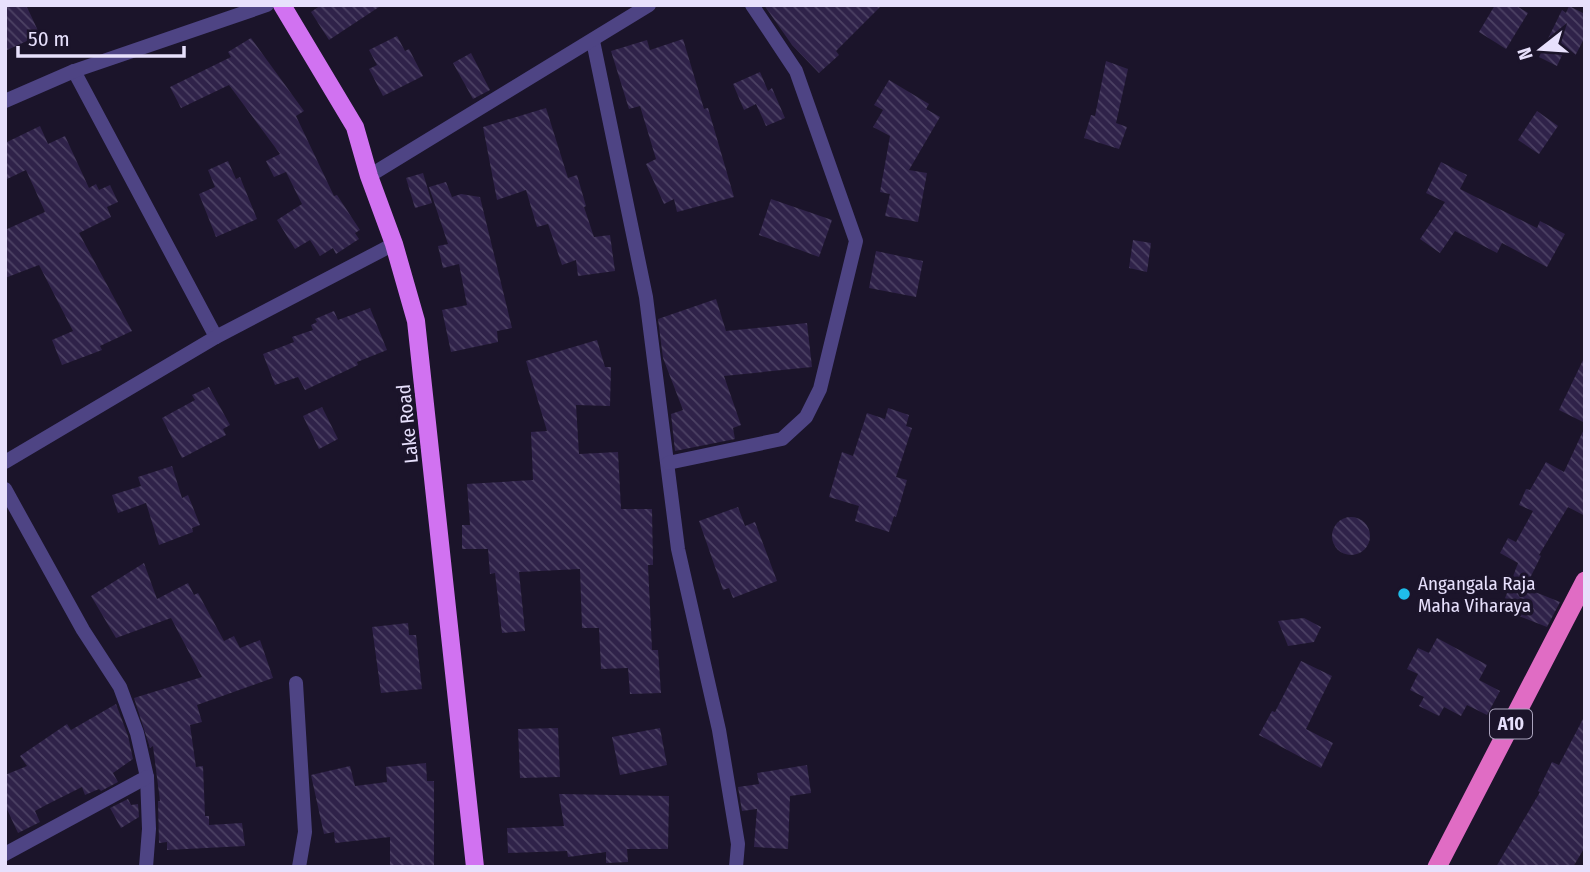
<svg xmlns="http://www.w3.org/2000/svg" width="1590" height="872" font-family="'Fira Sans Condensed',sans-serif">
	<defs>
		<pattern id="building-back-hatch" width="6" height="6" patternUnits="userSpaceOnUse" patternTransform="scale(1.75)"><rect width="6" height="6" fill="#2f2249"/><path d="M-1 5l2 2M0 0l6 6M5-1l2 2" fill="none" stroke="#4d4264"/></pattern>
	</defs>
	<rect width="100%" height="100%" fill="#1b142a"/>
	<g fill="url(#building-back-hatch)">
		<polygon points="5,5 26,5 40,35 5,51"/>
		<polygon points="321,5 382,5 329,40 311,12"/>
		<polygon points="764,5 882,5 836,51 839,55 819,73 792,45"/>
		<polygon points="1495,5 1515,5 1528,13 1506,49 1479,32"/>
		<polygon points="1569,6 1585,14 1585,37 1575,56 1564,51 1557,66 1539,57 1562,10 1566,13"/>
		<polygon points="397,36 405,51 409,49 423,76 383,96 369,69 377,65 369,50"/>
		<polygon points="251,38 304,111 296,116 334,196 337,195 360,230 355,233 359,239 336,254 333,248 320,256 310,240 295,249 277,220 302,204 286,172 274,177 266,161 280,154 229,85 181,108 170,87 231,57 228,52"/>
		<polygon points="683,39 704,109 708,108 734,197 677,212 674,199 664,204 646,164 656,159 640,106 629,109 611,51 647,40 650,50"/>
		<polygon points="471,53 490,90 473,99 453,63"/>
		<polygon points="1106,61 1128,69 1116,123 1127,127 1119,149 1084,138 1091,115 1095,116"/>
		<polygon points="760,72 768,91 772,88 785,118 766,126 756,104 744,110 733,84"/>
		<polygon points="889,80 929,104 926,109 940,117 909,170 927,173 918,222 885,216 890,194 880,192 890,136 873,127 883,110 874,105"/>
		<polygon points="546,108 568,178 577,175 586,206 584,207 594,237 610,235 615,271 578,276 576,260 562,265 548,224 537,227 526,190 497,200 483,127"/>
		<polygon points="1537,111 1558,126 1539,154 1518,140"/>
		<polygon points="40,126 48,144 65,136 89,188 96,184 99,190 110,185 118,202 107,207 111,217 79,233 132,331 100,346 102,350 62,365 52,340 73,331 39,265 5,278 5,230 45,212 26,170 5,180 5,143"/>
		<polygon points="228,161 236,179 240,177 257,219 216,237 199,194 215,187 208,170"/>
		<polygon points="1441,162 1467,175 1460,189 1537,228 1540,221 1565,234 1547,267 1502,243 1497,253 1455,231 1440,253 1420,239 1445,202 1426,193"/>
		<polygon points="423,173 432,203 415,208 406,178"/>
		<polygon points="446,182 452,197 461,194 480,197 512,328 497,331 498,342 451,352 442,310 467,305 459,264 443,268 438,246 448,244 429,187"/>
		<polygon points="771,199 832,220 819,257 759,235"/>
		<polygon points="1133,240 1151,243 1147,272 1129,268"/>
		<polygon points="876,251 923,261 916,297 869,288"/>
		<polygon points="716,299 726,331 807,323 812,367 724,376 741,425 733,428 735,439 675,451 671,414 683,410 663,358 658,319"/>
		<polygon points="370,308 387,350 357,362 358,365 305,390 298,377 275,385 263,354 294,342 292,337 313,330 311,325 317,322 315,319 334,311 338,320"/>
		<polygon points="597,340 605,367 611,367 610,406 576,405 579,454 618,452 621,509 652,509 653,565 648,565 652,650 658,650 661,693 630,694 628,668 601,669 599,628 582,628 580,569 519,572 525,631 502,633 495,573 490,574 488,549 462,549 462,525 470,525 467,484 533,480 531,432 547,431 526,361"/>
		<polygon points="1585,356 1585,423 1559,410"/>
		<polygon points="209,387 230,425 223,429 226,435 182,458 162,418 195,400 192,395"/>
		<polygon points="322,407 338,439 319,449 303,416"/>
		<polygon points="888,408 909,415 906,426 912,428 896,477 907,480 896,517 894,516 889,532 855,521 859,506 829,497 842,452 853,456 867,413 885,419"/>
		<polygon points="1585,427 1585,516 1568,507 1539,555 1541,556 1525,588 1560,602 1547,627 1501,609 1518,563 1500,553 1508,538 1516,542 1533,511 1519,505 1526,489 1530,490 1546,462 1564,472"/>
		<polygon points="172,466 182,498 188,495 200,525 192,528 193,532 159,545 146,503 118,513 112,495 141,486 138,477"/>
		<polygon points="738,507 745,526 755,522 777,581 733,598 729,588 723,590 699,521"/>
		<circle cx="1351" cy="536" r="19"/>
		<polygon points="144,563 157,599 188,583 194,595 198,593 224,641 234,636 240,648 260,640 273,678 197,705 202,722 190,725 196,767 203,766 205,816 209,816 209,825 242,823 245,846 167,850 167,842 159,843 158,801 160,801 153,746 150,748 134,698 202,677 171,618 116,638 91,596"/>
		<polygon points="1304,618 1321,627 1314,642 1288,646 1278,621"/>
		<polygon points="408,623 409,635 416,635 422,689 381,693 372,627"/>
		<polygon points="1437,638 1487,665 1479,680 1500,691 1487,715 1467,705 1461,716 1444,707 1439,716 1419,706 1424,697 1410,690 1418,674 1407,669 1418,648 1429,653"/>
		<polygon points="1301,661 1332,676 1306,729 1333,743 1321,768 1259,735 1272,711 1275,712"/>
		<polygon points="116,704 128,736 133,759 113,773 118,782 101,791 99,789 85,795 82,787 46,805 35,811 40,822 18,833 5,805 5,775 27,766 20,756 67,724 71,730"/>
		<polygon points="1585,715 1585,847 1573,867 1496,867 1540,792 1538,791 1552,762 1559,765"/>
		<polygon points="558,728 560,777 520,778 518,729"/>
		<polygon points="660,728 667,765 620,775 612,737"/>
		<polygon points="426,763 427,781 434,781 434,867 390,867 390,837 335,843 334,832 324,834 311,775 350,766 355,786 387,782 386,767"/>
		<polygon points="807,765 811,793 790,796 788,849 754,847 757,809 742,811 738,787 759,784 757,773"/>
		<polygon points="559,794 669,796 668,849 627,849 628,862 606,863 606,852 568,857 567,851 508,853 507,828 564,826"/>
		<polygon points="128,799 131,805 138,804 139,817 121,828 110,808"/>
	</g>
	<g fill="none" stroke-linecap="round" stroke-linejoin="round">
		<g stroke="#4e4484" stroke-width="14">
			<polyline points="593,41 646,297 678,549 719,730 738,844 736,867"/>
			<polyline points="74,71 216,337"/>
			<polyline points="5,101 74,71 267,5"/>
			<polyline points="369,176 649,5"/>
			<polyline points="5,462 216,337 394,244"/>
			<polyline points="668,463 782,439 806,417 820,389 856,241 796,71 752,5"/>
			<polyline points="5,489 83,630 120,687 137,733 147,777 149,829 146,867"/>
			<polyline points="296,683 305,832 299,867"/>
			<polyline points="5,854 147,777"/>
		</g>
		<polyline stroke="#d172f1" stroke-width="18" points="282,5 355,127 369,176 394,244 416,321 475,867"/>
		<polyline stroke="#e06cc4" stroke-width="19" points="1437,867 1585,581"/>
	</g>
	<circle fill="#1fbce9" stroke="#1b142a" stroke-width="2.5" cx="1404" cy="594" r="7"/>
	<g text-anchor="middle" stroke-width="7" stroke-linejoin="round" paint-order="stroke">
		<rect fill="#1b142a" stroke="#aaa3bd" stroke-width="2" x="1490" y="709.5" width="42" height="29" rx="5"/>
		<g font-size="18" font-weight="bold" fill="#e7e0fc">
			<text x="1511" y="730">A10</text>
		</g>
		<g font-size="19" fill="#e7e0fc" stroke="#1b142a">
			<text transform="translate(407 424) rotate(-96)" y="7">Lake Road</text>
		</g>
		<g font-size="19" fill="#e7e0fc" stroke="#1b142a" text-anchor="start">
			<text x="1418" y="590">Angangala Raja<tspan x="1418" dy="22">Maha Viharaya</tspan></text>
		</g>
	</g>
	<rect width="1590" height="872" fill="none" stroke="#e7e0fc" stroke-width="14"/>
	<g transform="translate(1541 49) rotate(253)" stroke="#1b142a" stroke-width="5" paint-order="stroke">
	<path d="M0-5L12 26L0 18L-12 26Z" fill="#e7e0fc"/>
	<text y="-10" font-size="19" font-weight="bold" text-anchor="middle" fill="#e7e0fc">N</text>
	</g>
	<path d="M18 46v10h166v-10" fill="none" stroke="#e7e0fc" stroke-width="3.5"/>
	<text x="28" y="46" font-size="21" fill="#e7e0fc" stroke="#1b142a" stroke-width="5" paint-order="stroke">50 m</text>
</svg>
